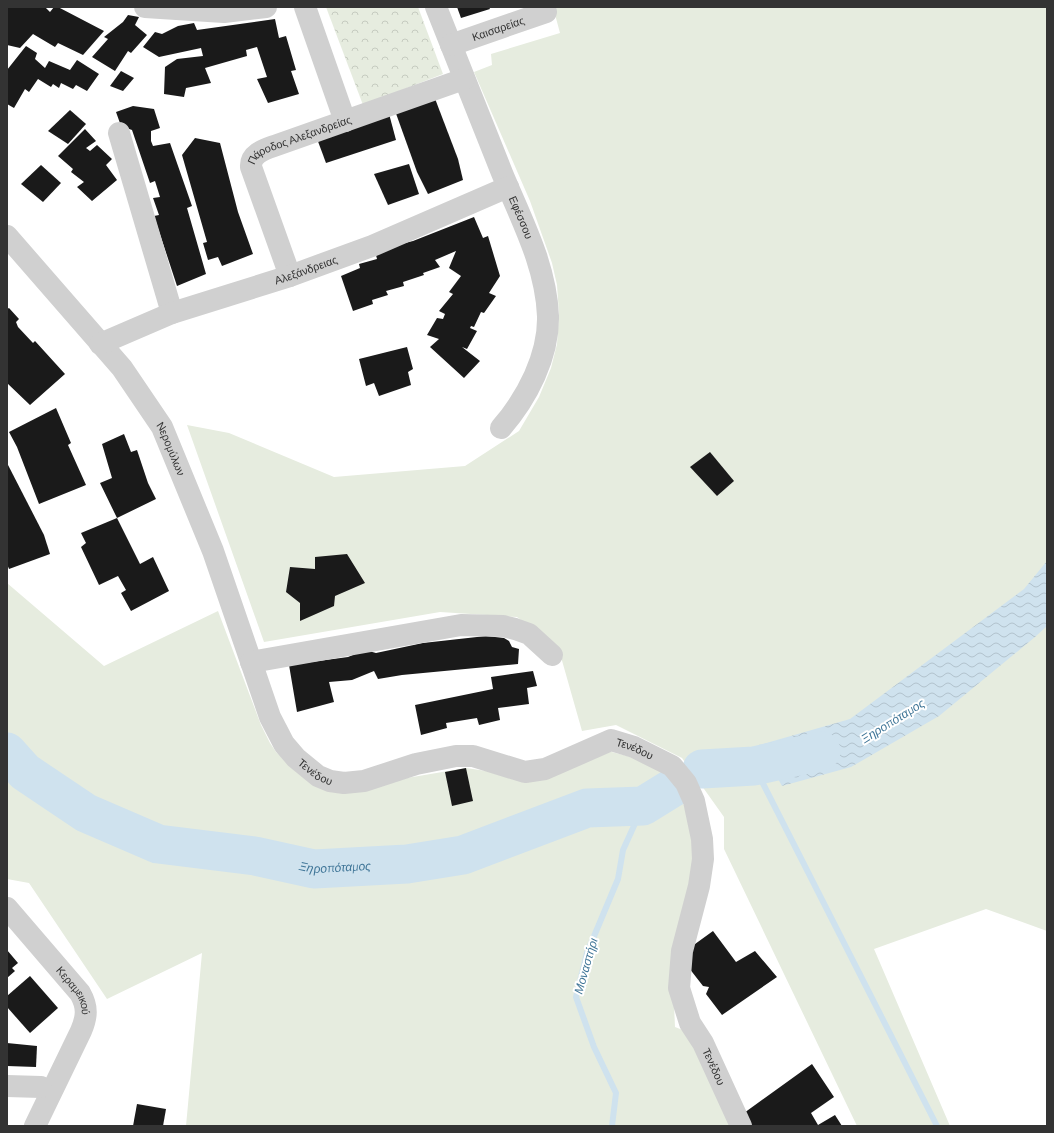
<svg xmlns="http://www.w3.org/2000/svg" width="1054" height="1133" font-family="Barlow,sans-serif">
	<defs>
		<pattern id="park-crowns" width="20" height="18" patternUnits="userSpaceOnUse"><rect width="20" height="18" fill="#e6ecdf"/><path d="M2 6a3 3 0 1 1 6 0M12 15a3 3 0 1 1 6 0" fill="none" stroke="#c6cbc0"/></pattern>
		<pattern id="water-waves" width="16" height="10" patternUnits="userSpaceOnUse"><rect width="16" height="10" fill="#cfe2ee"/><path d="M0 5q4-4 8 0t8 0" fill="none" stroke="#b2c2cd"/></pattern>
	</defs>
	<rect width="100%" height="100%" fill="#fff"/>
	<g fill="#e6ecdf">
		<polygon points="553,7 1047,7 1047,931 986,909 874,949 950,1126 857,1126 724,849 724,817 682,758 616,725 582,731 559,650 517,617 440,612 264,642 187,425 229,433 334,477 465,466 519,431 539,397 551,368 557,344 559,314 557,285 552,263 530,201 474,72 492,65 491,54 560,33"/>
		<polygon points="7,583 104,666 218,611 261,725 270,743 276,752 302,774 395,780 466,768 493,772 608,751 635,758 674,775 696,842 674,1004 675,1027 693,1034 732,1126 186,1126 202,953 107,999 29,883 7,879"/>
	</g>
	<polygon fill="url(#park-crowns)" points="326,7 418,7 443,74 363,105"/>
	<polygon fill="url(#water-waves)" points="1047,561 1047,626 1035,637 939,716 851,767 782,786 759,745 850,719 1024,589"/>
	<g fill="none" stroke-linecap="round" stroke-linejoin="round">
		<g stroke="#cfe2ee" stroke-width="6">
			<polyline points="754,766 937,1126"/>
			<polyline points="612,1126 616,1093 594,1047 576,997 587,953 618,879 623,850 643,806"/>
		</g>
		<g stroke="#cfe2ee" stroke-width="39">
			<path id="s1" d="M 7,752 L 25,772 L 86,813 L 158,844 L 255,856 L 314,869 L 407,864 L 463,855 L 587,808 L 643,806 L 677,785"/>
			<polyline points="702,769 754,766 821,751"/>
		</g>
	</g>
	<g fill="#1a1a1a">
		<polygon points="7,7 45,7 50,12 54,7 58,7 104,31 83,55 58,43 55,47 33,34 20,48 7,45"/>
		<polygon points="457,7 489,7 490,9 461,18"/>
		<polygon points="128,15 139,17 135,25 147,35 131,53 128,51 115,71 92,57 108,39 104,37 123,22"/>
		<polygon points="275,19 279,38 286,36 296,70 291,71 299,94 268,103 257,79 267,77 257,47 246,50 247,56 205,68 211,83 186,88 184,97 164,94 165,67 177,59 203,56 201,48 159,57 143,47 155,32 162,34 178,26 194,23 197,30"/>
		<polygon points="26,46 37,53 35,59 45,68 49,61 70,70 77,60 99,74 87,91 76,85 73,89 61,83 59,88 53,84 51,87 38,79 29,92 25,89 14,108 7,104 7,70"/>
		<polygon points="121,71 134,78 123,91 110,86"/>
		<polygon points="434,96 458,159 463,180 428,194 417,172 394,108"/>
		<polygon points="133,106 154,109 160,128 151,131 151,141 153,146 170,143 192,206 187,208 206,274 177,286 154,216 159,215 153,198 160,197 155,181 150,183 132,130 121,126 116,112"/>
		<polygon points="70,110 86,124 68,144 48,131"/>
		<polygon points="388,110 396,140 326,163 316,136"/>
		<polygon points="85,129 96,141 86,148 90,151 97,145 112,159 106,165 117,180 92,201 77,187 84,182 71,172 73,169 58,156"/>
		<polygon points="195,138 220,143 238,212 253,254 222,266 218,257 208,260 203,243 207,242 182,155"/>
		<polygon points="409,164 419,194 388,205 374,174"/>
		<polygon points="41,165 61,183 43,202 21,184"/>
		<polygon points="474,217 483,238 488,236 500,276 489,293 496,296 484,313 481,312 474,327 471,326 470,328 477,331 467,349 462,347 480,361 464,378 430,347 439,339 427,335 437,318 443,319 445,314 439,311 453,294 449,292 461,276 449,268 456,251 435,260 440,267 423,273 424,275 403,282 404,286 386,291 388,295 372,300 373,304 353,311 341,276 360,268 359,264 377,259 376,255 393,246 413,241"/>
		<polygon points="9,308 19,319 16,322 18,327 33,343 35,341 65,374 30,405 7,383 7,309"/>
		<polygon points="407,347 413,369 408,372 411,385 379,396 374,383 366,386 359,359"/>
		<polygon points="56,408 71,443 68,445 86,485 39,504 17,447 9,432"/>
		<polygon points="124,434 131,452 137,450 148,483 156,499 117,518 100,483 112,478 102,444"/>
		<polygon points="710,452 734,481 717,496 690,467"/>
		<polygon points="7,463 44,535 50,554 9,569 7,564"/>
		<polygon points="117,518 140,564 153,557 169,591 131,611 121,593 126,590 118,576 99,585 81,547 86,543 81,533"/>
		<polygon points="347,554 365,583 335,596 334,606 300,621 300,603 286,592 290,567 315,569 315,557"/>
		<polygon points="486,636 504,638 509,641 512,647 519,649 518,664 402,675 378,679 374,671 352,680 329,682 334,702 297,712 289,665 348,657 365,650 376,653 423,643"/>
		<polygon points="533,671 537,686 527,688 529,704 498,708 500,720 479,725 477,718 446,723 447,728 421,735 415,705 493,689 491,677"/>
		<polygon points="466,768 473,801 452,806 445,772"/>
		<polygon points="713,931 736,962 755,951 777,977 722,1015 706,994 709,987 703,986 689,968 684,952"/>
		<polygon points="7,950 18,963 12,968 15,971 7,978"/>
		<polygon points="30,976 58,1008 30,1033 7,1007 7,996"/>
		<polygon points="7,1043 37,1046 36,1067 7,1066"/>
		<polygon points="812,1064 834,1097 811,1113 818,1125 835,1115 842,1126 751,1126 744,1113"/>
		<polygon points="137,1104 166,1109 163,1126 133,1126"/>
	</g>
	<g fill="none" stroke-linecap="round" stroke-linejoin="round">
		<g stroke="#d0d0d0" stroke-width="22">
			<polyline points="145,7 224,12 266,7"/>
			<polyline points="305,7 345,121"/>
			<path id="s2" d="M 436,7 C 458,62 480,118 502,173 C 521,219 546,265 548,316 C 549,356 527,398 501,428"/>
			<path id="s3" d="M 451,45 L 546,12"/>
			<polyline points="119,133 172,313"/>
			<path id="s4" d="M 7,236 L 122,368 L 162,427 L 213,551 L 270,717 L 284,744 L 296,758 L 318,776 L 330,781 L 344,783 L 364,781 L 416,764 L 456,756 L 473,756 L 525,772 L 545,769 L 611,740 L 634,747 L 672,766 L 686,783 L 694,801 L 702,839 L 703,859 L 699,886 L 682,951 L 679,988 L 690,1023 L 703,1043 L 741,1126"/>
			<path id="s5" d="M 290,276 L 251,167 C 250,153 266,149 277,145 L 464,79"/>
			<path id="s6" d="M 100,344 L 172,313 L 290,276 L 372,246 L 508,187"/>
			<polyline points="251,662 461,625 503,626 515,629 529,634 552,655"/>
			<path id="s7" d="M 7,908 L 80,993 C 88,1007 87,1017 81,1031 L 35,1126"/>
			<polyline points="7,1086 41,1087"/>
		</g>
	</g>
	<g text-anchor="middle" stroke-width="4" stroke-linejoin="round" paint-order="stroke">
		<g font-size="11" fill="#333" stroke="#fff">
			<text dy="4" stroke="none"><textPath href="#s3" startOffset="50">Καισαρείας</textPath></text>
			<text dy="4" stroke="none"><textPath href="#s5" startOffset="175">Πάροδος Αλεξανδρείας</textPath></text>
			<text dy="4" stroke="none"><textPath href="#s2" startOffset="227">Εφέσσου</textPath></text>
			<text dy="4" stroke="none"><textPath href="#s6" startOffset="219">Αλεξάνδρειας</textPath></text>
			<text dy="4" stroke="none"><textPath href="#s4" startOffset="270">Νερομύλων</textPath></text>
			<text dy="4" stroke="none"><textPath href="#s4" startOffset="965">Τενέδου</textPath></text>
			<text dy="4" stroke="none"><textPath href="#s4" startOffset="629">Τενέδου</textPath></text>
			<text dy="4" stroke="none"><textPath href="#s7" startOffset="107">Κεραμεικού</textPath></text>
			<text dy="4" stroke="none"><textPath href="#s4" startOffset="1325">Τενέδου</textPath></text>
		</g>
		<g font-size="12" font-style="italic" fill="#3f7597" stroke="#fff">
			<text transform="translate(893 721) rotate(-32)" y="4">Ξηροπόταμος</text>
			<text dy="4" stroke="none"><textPath href="#s1" startOffset="358">Ξηροπόταμος</textPath></text>
			<text transform="translate(586 966) rotate(-74)" y="4">Μοναστήρι</text>
		</g>
	</g>
	<rect width="1054" height="1133" fill="none" stroke="#333333" stroke-width="16"/>
</svg>
